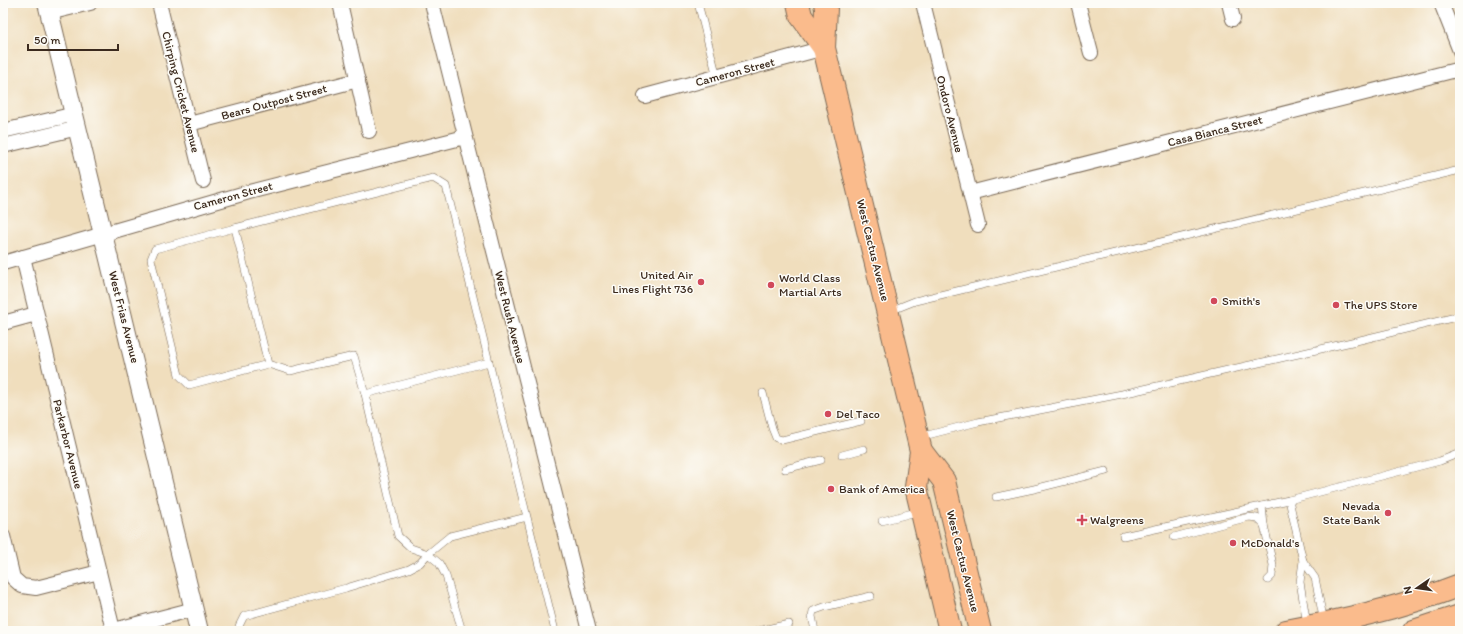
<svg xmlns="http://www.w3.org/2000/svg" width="1463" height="634" font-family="Itim,sans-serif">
	<rect width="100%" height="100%" fill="#fdfcf7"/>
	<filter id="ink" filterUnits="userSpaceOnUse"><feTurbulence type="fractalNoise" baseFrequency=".025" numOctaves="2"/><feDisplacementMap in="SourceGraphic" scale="8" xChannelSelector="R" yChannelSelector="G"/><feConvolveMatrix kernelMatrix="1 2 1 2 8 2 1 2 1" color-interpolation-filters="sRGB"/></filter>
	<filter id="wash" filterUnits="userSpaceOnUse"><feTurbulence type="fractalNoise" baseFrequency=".012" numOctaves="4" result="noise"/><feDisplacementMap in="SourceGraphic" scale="16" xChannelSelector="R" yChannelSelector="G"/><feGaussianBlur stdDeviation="0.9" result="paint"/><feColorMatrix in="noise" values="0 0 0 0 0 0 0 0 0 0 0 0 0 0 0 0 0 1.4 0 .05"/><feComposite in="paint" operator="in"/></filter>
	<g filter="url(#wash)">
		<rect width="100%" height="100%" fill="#f0debd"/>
	</g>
	<g filter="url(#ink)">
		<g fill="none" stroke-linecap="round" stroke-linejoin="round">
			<defs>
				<g id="service">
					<polyline points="698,3 717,77"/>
					<polyline points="235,228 155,249 151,259 179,375 189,385 268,364"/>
					<polyline points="890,311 915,301 1460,170"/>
					<polyline points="763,393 772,428 776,438 782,440 861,421"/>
					<polyline points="365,394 354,356 290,371 268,364 235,228 433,178 446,186 489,362"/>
					<polyline points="920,437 978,422 1122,394 1356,341 1460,316"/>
					<polyline points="842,455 864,449"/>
					<polyline points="785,469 821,460"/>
					<polyline points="996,497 1034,489 1106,471"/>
					<polyline points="1289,500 1303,561 1315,578 1324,622"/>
					<polyline points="1262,506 1264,525 1273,565 1272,576 1268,580"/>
					<polyline points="527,517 489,362 365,394 398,536 411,548 428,554 450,536 527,517 555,631"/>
					<polyline points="882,521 920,511"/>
					<polyline points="1123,536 1289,500 1440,461 1460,453"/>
					<polyline points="1174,537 1249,517 1257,518 1264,525"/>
					<polyline points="1303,561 1300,582 1307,624"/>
					<polyline points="240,631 239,626 244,616 346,588 409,569 420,563 428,554 439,563 446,576 462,631"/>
					<polyline points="758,631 789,624"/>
					<polyline points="815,631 812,616 813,611 824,607 871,596"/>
				</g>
				<g id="minor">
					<polyline points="159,3 203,181"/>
					<polyline points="340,3 369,131"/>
					<polyline points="432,3 589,631"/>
					<polyline points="923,3 978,225"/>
					<polyline points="1078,3 1091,53"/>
					<polyline points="1229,3 1233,19"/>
					<polyline points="1441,3 1460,51"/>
					<polyline points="49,13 90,3"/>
					<polyline points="645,96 824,48"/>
					<polyline points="189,124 358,80"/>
					<polyline points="3,131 75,114"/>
					<polyline points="3,146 78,128"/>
					<polyline points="970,193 1460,69"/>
					<polyline points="23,257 113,630"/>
					<polyline points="3,263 249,192 465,137"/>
					<polyline points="3,323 36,314"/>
					<polyline points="3,536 13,578 22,586 36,588 99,572"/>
					<polyline points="110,631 194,609"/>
				</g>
				<polyline id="tertiary" points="47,3 199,631"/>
				<g id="primary">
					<polyline points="798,3 801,16 824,48"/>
					<polyline points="825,3 826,9 824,48 921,451 916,487 950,631"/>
					<polyline points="921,451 944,481 980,631"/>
					<path d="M 1286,631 C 1345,620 1404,607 1460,585"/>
					<polyline points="1414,631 1460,616"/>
				</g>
			</defs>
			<use href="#service" stroke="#7a6956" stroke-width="8"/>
			<use href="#minor" stroke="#7a6956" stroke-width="16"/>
			<use href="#tertiary" stroke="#7a6956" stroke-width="20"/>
			<use href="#primary" stroke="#7a6956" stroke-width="24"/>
			<use href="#service" stroke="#fff" stroke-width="7"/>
			<use href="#minor" stroke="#fff" stroke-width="14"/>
			<use href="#tertiary" stroke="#fff" stroke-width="18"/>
			<use href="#primary" stroke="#fabb8c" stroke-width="22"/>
		</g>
	</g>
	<g fill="#d1495b" stroke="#fdfcf7" stroke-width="1.5">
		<circle cx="701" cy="282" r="4"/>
		<circle cx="771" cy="285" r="4"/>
		<circle cx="1214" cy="301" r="4"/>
		<circle cx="1336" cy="305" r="4"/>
		<circle cx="828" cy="414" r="4"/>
		<circle cx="831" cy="489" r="4"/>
		<circle cx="1388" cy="513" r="4"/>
		<path d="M1080 514h4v4h4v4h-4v4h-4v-4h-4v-4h4z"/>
		<circle cx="1233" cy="543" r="4"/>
	</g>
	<g text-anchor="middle" stroke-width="3" stroke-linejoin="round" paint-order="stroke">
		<g font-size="12" fill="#3b2a1e" stroke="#fdfcf7">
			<text transform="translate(735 72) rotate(-15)" y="4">Cameron Street</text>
			<text transform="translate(181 92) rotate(76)" y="4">Chirping Cricket Avenue</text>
			<text transform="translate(274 102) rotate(-15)" y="4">Bears Outpost Street</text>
			<text transform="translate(950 114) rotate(76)" y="4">Ondoro Avenue</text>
			<text transform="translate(1215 131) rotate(-14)" y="4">Casa Bianca Street</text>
			<text transform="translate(233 196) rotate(-15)" y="4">Cameron Street</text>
			<text transform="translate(873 250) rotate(76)" y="4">West Cactus Avenue</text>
			<text transform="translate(124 317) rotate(76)" y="4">West Frias Avenue</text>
			<text transform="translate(510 317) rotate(76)" y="4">West Rush Avenue</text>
			<text transform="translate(68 444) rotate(76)" y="4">Parkarbor Avenue</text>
			<text transform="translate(963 561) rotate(76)" y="4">West Cactus Avenue</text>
		</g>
		<g font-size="12" fill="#3b2a1e" stroke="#fdfcf7" text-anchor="start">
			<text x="693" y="279" text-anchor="end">United Air<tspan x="693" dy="14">Lines Flight 736</tspan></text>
			<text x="779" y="282">World Class<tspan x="779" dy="14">Martial Arts</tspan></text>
			<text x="1222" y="305">Smith's</text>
			<text x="1344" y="309">The UPS Store</text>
			<text x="836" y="418">Del Taco</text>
			<text x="839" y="493">Bank of America</text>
			<text x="1380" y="510" text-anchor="end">Nevada<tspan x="1380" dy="14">State Bank</tspan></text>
			<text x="1090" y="524">Walgreens</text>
			<text x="1241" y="547">McDonald's</text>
		</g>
	</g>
	<rect width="1463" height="634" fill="none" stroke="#fdfcf7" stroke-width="16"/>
	<g transform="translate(1417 588) rotate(257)" stroke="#fdfcf7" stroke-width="3" paint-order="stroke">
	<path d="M0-3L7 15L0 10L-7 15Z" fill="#3b2a1e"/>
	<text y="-6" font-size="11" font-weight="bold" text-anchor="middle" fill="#3b2a1e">N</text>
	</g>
	<path d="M28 44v6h90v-6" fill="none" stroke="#3b2a1e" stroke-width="2"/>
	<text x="34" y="44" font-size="12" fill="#3b2a1e" stroke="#fdfcf7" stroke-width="3" paint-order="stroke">50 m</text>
</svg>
